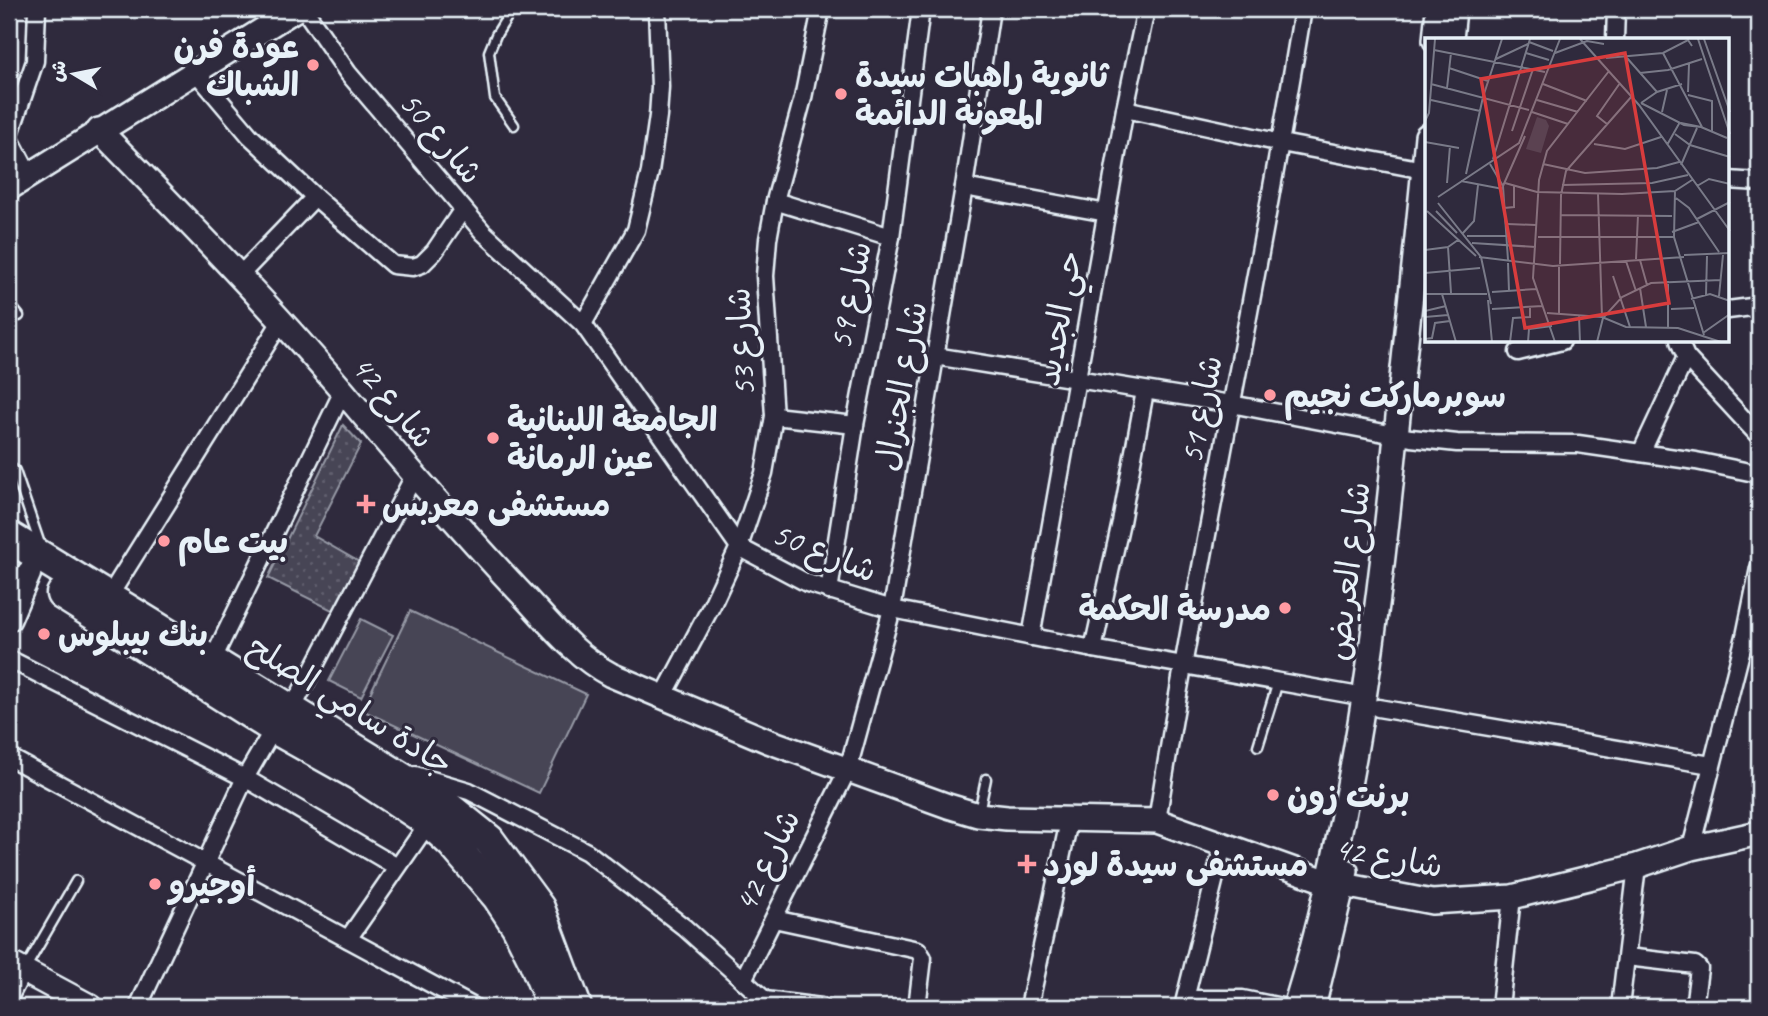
<svg xmlns="http://www.w3.org/2000/svg" width="1768" height="1016" font-family="Caveat,'Playpen Sans Arabic',sans-serif">
	<defs>
		<pattern id="park-dots" width="8" height="8" patternUnits="userSpaceOnUse" patternTransform="scale(1.75)"><rect width="8" height="8" fill="#464455"/><path d="M2 2h.1M6 6h.1" fill="none" stroke="#615f6e" stroke-width="1.8" stroke-linecap="round"/></pattern>
	</defs>
	<rect width="100%" height="100%" fill="#2f2a3d"/>
	<filter id="ink" filterUnits="userSpaceOnUse"><feTurbulence type="fractalNoise" baseFrequency=".0143" numOctaves="2"/><feDisplacementMap in="SourceGraphic" scale="14" xChannelSelector="R" yChannelSelector="G"/><feConvolveMatrix kernelMatrix="1 2 1 2 8 2 1 2 1" color-interpolation-filters="sRGB"/></filter>
	<g filter="url(#ink)">
		<g fill="#464455" stroke="#979aa6" stroke-width="2">
			<polygon points="410,611 586,694 539,793 362,710"/>
			<polygon points="361,619 393,635 361,697 329,681"/>
		</g>
		<polygon fill="url(#park-dots)" stroke="#979aa6" stroke-width="2" points="343,425 361,444 314,536 359,562 336,612 268,578"/>
		<g fill="none" stroke-linecap="round" stroke-linejoin="round">
			<defs>
				<g id="lane">
					<polyline points="512,9 496,35 489,52 495,98 514,125"/>
					<polyline points="9,304 19,316"/>
					<polyline points="9,466 15,471 41,547"/>
					<polyline points="1258,746 1278,682"/>
					<polyline points="979,812 986,779"/>
					<polyline points="25,969 76,881"/>
					<polyline points="1186,995 1243,995 1292,1005"/>
				</g>
				<g id="street">
					<polyline points="304,9 348,73 483,232 583,324 739,547 807,583 892,609 1093,649 1365,697"/>
					<polyline points="1615,40 1616,9"/>
					<polyline points="195,71 250,136 315,197 393,265 413,267 422,264 434,252 463,209"/>
					<polyline points="1125,109 1281,143 1424,170"/>
					<polyline points="9,137 35,61 37,9"/>
					<polyline points="9,137 29,175"/>
					<polyline points="1728,180 1759,182"/>
					<polyline points="964,187 1107,213"/>
					<polyline points="775,201 891,237"/>
					<polyline points="240,275 315,197"/>
					<polyline points="1728,310 1759,306"/>
					<polyline points="583,324 636,230 650,172 658,116 660,87 657,9"/>
					<polyline points="1679,341 1686,357 1759,436"/>
					<polyline points="1518,352 1562,341"/>
					<polyline points="935,356 1231,404 1411,438 1457,443 1578,444 1696,461 1759,474"/>
					<polyline points="774,416 855,425"/>
					<polyline points="1641,453 1686,357"/>
					<polyline points="829,591 855,425 891,237 921,9"/>
					<polyline points="108,598 282,320"/>
					<polyline points="1031,637 1125,109 1146,9"/>
					<polyline points="1093,649 1121,522 1145,391"/>
					<polyline points="9,659 245,778 397,867"/>
					<polyline points="212,661 343,391"/>
					<polyline points="663,697 712,605 739,547 764,473 774,416 765,276 768,239 775,201 803,98 821,9"/>
					<polyline points="1378,708 1711,765"/>
					<polyline points="291,711 414,476"/>
					<polyline points="9,757 474,1007"/>
					<polyline points="415,775 469,791 587,852 684,927 765,1000 821,1007"/>
					<path d="M 1157,821 C 1200,549 1259,280 1303,9"/>
					<polyline points="1691,848 1745,636 1759,568"/>
					<polyline points="774,919 918,950 923,958 917,1007"/>
					<polyline points="348,939 429,822"/>
					<polyline points="1627,957 1695,965 1699,969 1694,1007"/>
					<polyline points="743,980 848,769 892,609 964,187 991,9"/>
					<polyline points="9,998 23,971"/>
					<polyline points="138,1007 245,778 274,728"/>
					<polyline points="745,1007 765,1000"/>
					<polyline points="1029,1007 1069,821"/>
					<polyline points="1183,1007 1223,845"/>
					<polyline points="1500,1007 1512,897"/>
					<polyline points="1620,1007 1637,866"/>
				</g>
				<g id="secondary">
					<polyline points="1435,40 1438,9"/>
					<polyline points="1451,40 1454,9"/>
					<path d="M 99,130 C 182,215 265,300 342,390 C 399,458 457,525 518,590 C 547,620 573,655 611,675 L 768,741 L 948,806 L 978,815 L 1007,818 L 1157,821 L 1328,882 L 1432,902 L 1512,897 L 1637,866 L 1691,848 L 1759,833"/>
					<polyline points="9,188 296,9"/>
					<polyline points="9,619 29,573"/>
					<polyline points="9,963 91,1007"/>
					<path d="M 1295,1007 C 1352,822 1377,628 1396,436 C 1406,336 1418,236 1427,136"/>
					<polyline points="1313,1007 1346,871"/>
				</g>
				<g id="highway">
					<polyline points="9,537 444,804 489,840 539,908 576,1007"/>
					<polyline points="62,594 274,728 358,775 429,822 452,843 498,897 517,926 533,958 553,1007"/>
				</g>
			</defs>
			<use href="#lane" stroke="#e8f1f8" stroke-width="13"/>
			<use href="#street" stroke="#e8f1f8" stroke-width="21"/>
			<use href="#secondary" stroke="#e8f1f8" stroke-width="28"/>
			<use href="#highway" stroke="#e8f1f8" stroke-width="35"/>
			<use href="#lane" stroke="#2f2a3d" stroke-width="8"/>
			<use href="#street" stroke="#2f2a3d" stroke-width="16"/>
			<use href="#secondary" stroke="#2f2a3d" stroke-width="23"/>
			<use href="#highway" stroke="#2f2a3d" stroke-width="30"/>
		</g>
	</g>
	<g fill="#ff9aa2" stroke="#2f2a3d" stroke-width="2.5">
		<circle cx="313" cy="65" r="7"/>
		<circle cx="841" cy="94" r="7"/>
		<circle cx="1270" cy="395" r="7"/>
		<circle cx="493" cy="438" r="7"/>
		<path d="M362.5 493.5h7v7h7v7h-7v7h-7v-7h-7v-7h7z"/>
		<circle cx="164" cy="541" r="7"/>
		<circle cx="1285" cy="608" r="7"/>
		<circle cx="44" cy="634" r="7"/>
		<circle cx="1273" cy="795" r="7"/>
		<path d="M1023.5 853.5h7v7h7v7h-7v7h-7v-7h-7v-7h7z"/>
		<circle cx="155" cy="884" r="7"/>
	</g>
	<g text-anchor="middle" stroke-width="6" stroke-linejoin="round" paint-order="stroke">
		<g font-size="33" font-weight="bold" fill="#e8f1f8" stroke="#2f2a3d" text-anchor="start">
			<text x="299" y="58" text-anchor="end">عودة فرن<tspan x="299" dy="38">الشباك</tspan></text>
			<text x="855" y="87">ثانوية راهبات سيدة<tspan x="855" dy="38">المعونة الدائمة</tspan></text>
			<text x="1284" y="407">سوبرماركت نجيم</text>
			<text x="507" y="431">الجامعة اللبنانية<tspan x="507" dy="38">عين الرمانة</tspan></text>
			<text x="382" y="516">مستشفى معربس</text>
			<text x="178" y="553">بيت عام</text>
			<text x="1271" y="620" text-anchor="end">مدرسة الحكمة</text>
			<text x="58" y="646">بنك بيبلوس</text>
			<text x="1287" y="807">برنت زون</text>
			<text x="1043" y="876">مستشفى سيدة لورد</text>
			<text x="169" y="896">أوجيرو</text>
		</g>
		<g font-size="33" fill="#e8f1f8" stroke="#2f2a3d">
			<text transform="translate(442 137) rotate(50)" y="12">شارع 50</text>
			<text transform="translate(849 295) rotate(-79)" y="12">شارع 59</text>
			<text transform="translate(1058 318) rotate(-80)" y="12">حي الجديد</text>
			<text transform="translate(740 342) rotate(-93)" y="12">شارع 53</text>
			<text transform="translate(900 386) rotate(-80)" y="12">شارع الجنرال</text>
			<text transform="translate(394 401) rotate(50)" y="12">شارع 42</text>
			<text transform="translate(1200 409) rotate(-79)" y="12">شارع 51</text>
			<text transform="translate(825 551) rotate(22)" y="12">شارع 50</text>
			<text transform="translate(1347 571) rotate(-83)" y="12">شارع العريض</text>
			<text transform="translate(351 704) rotate(32)" y="12">جادة سامي الصلح</text>
			<text transform="translate(1389 856) rotate(10)" y="12">شارع 42</text>
			<text transform="translate(766 860) rotate(-64)" y="12">شارع 42</text>
		</g>
	</g>
	<g transform="translate(1425 38)">
		<rect width="304" height="304" fill="#2f2a3d"/>
		<path d="M 112,79 L 121,82 L 124,88 L 116,115 L 101,111 Z" fill="#464455"/>
		<path fill="none" stroke="#797a88" stroke-width="2" d="M 155,1 L 214,67 L 305,193M 273,1 L 305,96M 279,1 L 305,74M 104,4 L 128,13M 9,12 L 120,34M 101,15 L 124,22M 130,15 L 162,3 L 179,6M 238,15 L 277,89M 181,20 L 238,15 L 263,2 L 267,8M 202,20 L 232,54M 71,21 L 103,6M 24,30 L 63,43M 215,35 L 243,32 L 277,21M 6,46 L 104,72M 118,46 L 162,63M 22,50 L 26,15M 263,54 L 264,26M 263,57 L 287,63 L 287,93M 6,62 L 55,73M 112,62 L 153,74M 216,65 L 259,87 L 276,89 L 256,85M 216,65 L 232,54 L 257,46M 107,74 L 143,86M 237,74 L 242,52M 0,83 L 4,75 L 10,1M 182,86 L 172,78 L 195,45M 276,89 L 302,100M 87,93 L 108,31M 250,96 L 265,107 L 305,119M 0,104 L 34,110M 169,106 L 200,111 L 236,99M 242,107 L 255,84M 68,121 L 105,1M 65,126 L 78,148M 118,126 L 160,135 L 232,130 L 254,124M 256,127 L 272,90M 41,136 L 58,59 L 77,1M 36,143 L 78,151M 22,145 L 25,108M 80,145 L 112,154 L 197,156 L 250,153 L 267,142M 137,147 L 227,145 L 263,137M 272,148 L 284,141 L 305,146M 250,153 L 249,199 L 279,297M 173,156 L 177,279M 13,159 L 94,105 L 135,1M 251,160 L 264,170 L 294,214M 13,165 L 56,219 L 66,266M 79,170 L 89,169 L 89,148M 2,173 L 51,218M 11,173 L 32,195M 136,177 L 247,178M 272,181 L 305,164M 82,186 L 111,187M 247,194 L 274,184M 38,195 L 49,183 L 53,147M 42,198 L 83,198M 113,199 L 249,199M 47,205 L 111,209M 23,209 L 26,255M 0,212 L 23,209 L 33,202M 259,217 L 305,215M 54,219 L 128,228 L 259,219M 211,221 L 213,177M 83,222 L 78,148 L 100,98M 215,222 L 222,247M 201,223 L 211,253M 83,225 L 84,253M 135,226 L 136,157 L 141,133 L 207,58M 134,228 L 134,276M 0,235 L 55,230M 188,238 L 205,289M 243,243 L 243,289M 215,250 L 221,289M 67,254 L 111,251M 0,256 L 62,256M 17,256 L 31,304M 281,257 L 282,218M 294,258 L 298,217M 266,261 L 285,256 L 305,263M 63,262 L 67,304M 67,271 L 118,268M 246,271 L 269,270M 0,273 L 21,268M 122,275 L 177,279 L 201,289 L 253,290 L 296,304M 154,278 L 155,304M 0,279 L 23,277M 278,295 L 305,276M 0,301 L 7,300 L 10,285 L 25,283M 85,304 L 88,280 L 105,279 L 105,269M 103,304 L 104,291 L 127,288M 130,304 L 108,240 L 114,142 L 122,113 L 184,33M 172,304 L 178,280 L 197,259 L 226,245 L 296,242"/>
		<path fill="#d83c3d" fill-opacity="0.15" stroke="#d83c3d" stroke-width="3.5" d="M 200,15 L 244,265 L 100,290 L 56,41 Z"/>
		<rect width="304" height="304" fill="none" stroke="#e8f1f8" stroke-width="3.5"/>
	</g>
	<rect width="1768" height="1016" fill="none" stroke="#2f2a3d" stroke-width="35"/>
	<rect x="18" y="18" width="1733" height="981" fill="none" stroke="#e8f1f8" stroke-width="2.5" filter="url(#ink)"/>
	<g transform="translate(74 74) rotate(280)" stroke="#2f2a3d" stroke-width="5" paint-order="stroke">
	<path d="M0-5L12 26L0 18L-12 26Z" fill="#e8f1f8"/>
	<text y="-10" font-size="19" font-weight="bold" text-anchor="middle" fill="#e8f1f8">ش</text>
	</g>
</svg>
